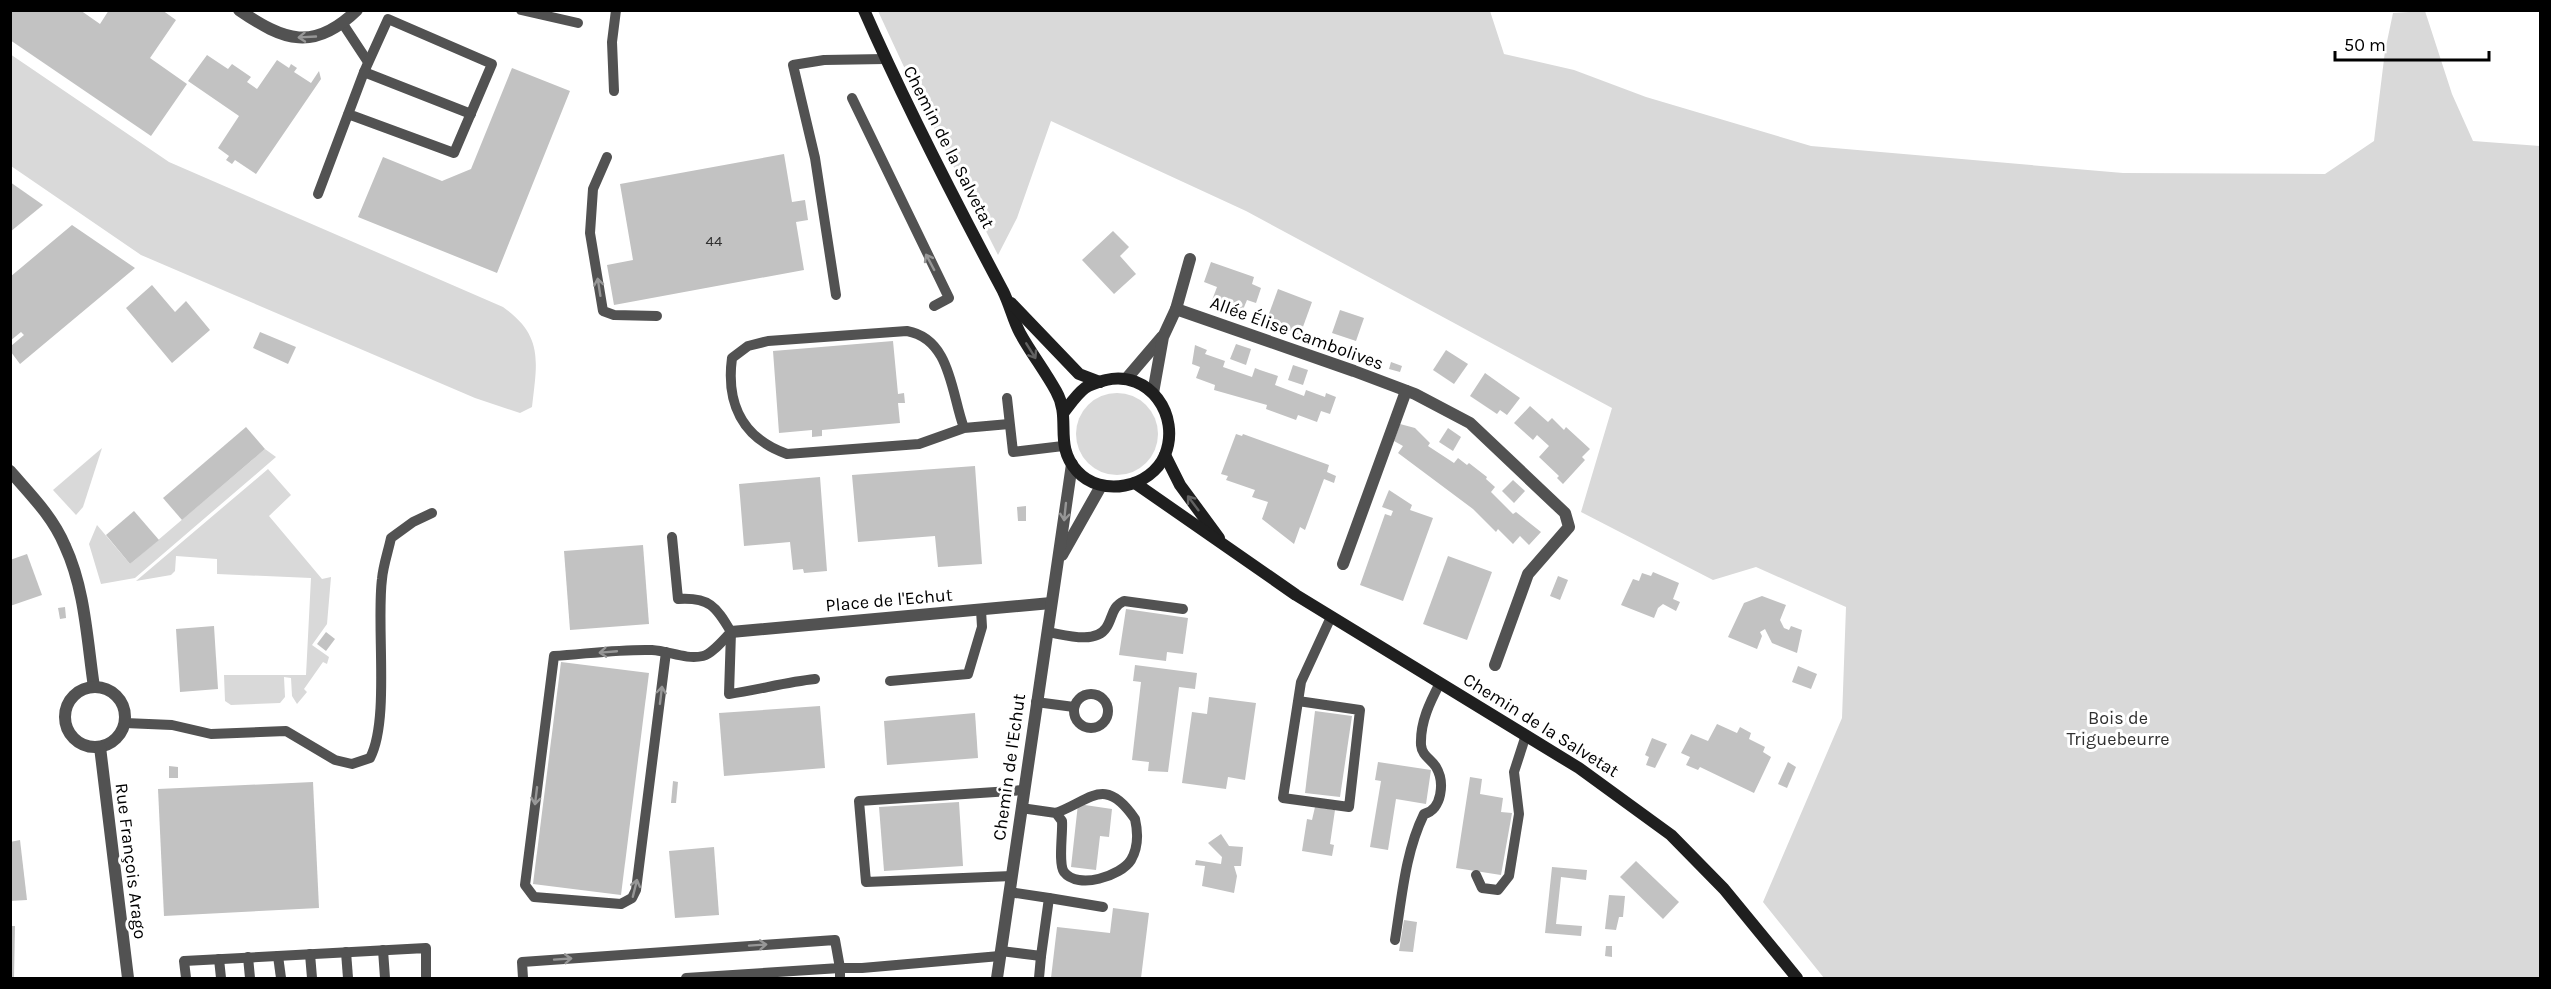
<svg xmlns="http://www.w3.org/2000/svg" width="2551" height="989" font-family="Karla,sans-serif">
	<rect width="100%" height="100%" fill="#fff"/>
	<g fill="#d9d9d9">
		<polygon points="878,11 1490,11 1504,54 1574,70 1646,97 1811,146 2123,173 2325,174 2374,141 2385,51 2393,13 2425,11 2452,94 2473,141 2540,146 2540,978 1824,978 1763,902 1842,718 1846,607 1756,567 1713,580 1581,512 1612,408 1246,211 1051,121 1017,218 998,255 911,82"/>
		<path d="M 10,54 L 169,162 L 503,307 C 544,336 537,362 532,407 L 520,413 L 475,398 L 141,255 L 11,166 Z"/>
		<circle cx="1117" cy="434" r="41"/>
		<polygon points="102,448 83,507 76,515 53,490"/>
		<polygon points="265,449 276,457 135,578 101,584 89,544 97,525 130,564"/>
		<polygon points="268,469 291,495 269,516 322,579 331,577 327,624 312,645 329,657 327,664 323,662 304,689 307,692 297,704 292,696 291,678 284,677 285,697 280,703 231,705 225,701 224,675 306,675 311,578 217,574 217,559 176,556 175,571 171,575 136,581"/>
	</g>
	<g fill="#c2c2c2">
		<polygon points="10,10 80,10 100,24 109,10 162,10 176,20 150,58 187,84 151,136 10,40"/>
		<polygon points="207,55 228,69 232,64 251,77 247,82 257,89 277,60 289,68 291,64 297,68 294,72 311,83 319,71 321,79 256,174 235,160 232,164 226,160 229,156 218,148 239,116 188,81"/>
		<polygon points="512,68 570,91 497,273 358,217 383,157 442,181 471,169"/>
		<polygon points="784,154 792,202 805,200 808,220 796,222 804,270 614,305 607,265 633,260 620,184"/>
		<polygon points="10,182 43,205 10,232"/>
		<polygon points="72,225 135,268 20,364 11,352 11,346 24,335 21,332 10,341 10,277"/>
		<polygon points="1113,231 1129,247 1120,256 1136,274 1114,294 1082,260"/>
		<polygon points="1211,262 1254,277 1252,284 1261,288 1256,303 1247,300 1242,312 1237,309 1236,312 1211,303 1217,287 1204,282"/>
		<polygon points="152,285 175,312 186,301 210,330 172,363 126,308"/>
		<polygon points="1278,289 1312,302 1300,335 1266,322"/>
		<polygon points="1340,310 1364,318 1356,341 1332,333"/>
		<polygon points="260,332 296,347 288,364 253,348"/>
		<polygon points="893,341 898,394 904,393 905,403 898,403 900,423 822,430 822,436 812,437 812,430 779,433 773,351"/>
		<polygon points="1236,344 1251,349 1246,365 1230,359"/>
		<polygon points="1195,345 1207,350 1205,354 1225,361 1223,367 1252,377 1255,368 1260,370 1278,376 1275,385 1304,396 1306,390 1325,397 1326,393 1336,397 1330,414 1321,411 1317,422 1298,415 1296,420 1266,409 1267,405 1214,390 1215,385 1196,378 1200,367 1192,364"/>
		<polygon points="1446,350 1468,364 1454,384 1433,370"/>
		<polygon points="1391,362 1402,366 1400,372 1389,369"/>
		<polygon points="1293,365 1308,370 1303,385 1288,380"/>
		<polygon points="1485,373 1520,398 1507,415 1500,410 1497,414 1470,396"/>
		<polygon points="1530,406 1548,422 1552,418 1564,430 1566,427 1590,449 1582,457 1585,460 1563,484 1557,478 1559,476 1539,457 1549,446 1537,435 1533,440 1514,423"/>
		<polygon points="1400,424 1415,428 1430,443 1428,446 1454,463 1458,458 1467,465 1469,463 1487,477 1486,479 1495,487 1491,492 1513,514 1516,512 1541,532 1529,545 1520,536 1513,544 1498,529 1496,532 1473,509 1398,453 1403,446 1394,441"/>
		<polygon points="246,427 265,449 182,520 163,498"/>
		<polygon points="1448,428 1461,437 1453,451 1439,442"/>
		<polygon points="1236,434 1242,436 1243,434 1329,465 1327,472 1336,476 1334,483 1324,479 1305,530 1300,527 1294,544 1262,519 1268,502 1252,497 1255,490 1226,480 1228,476 1221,474"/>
		<polygon points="975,466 982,564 938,567 935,536 858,542 852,475"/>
		<polygon points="820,477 827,571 804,573 803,569 793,570 790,542 744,546 739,484"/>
		<polygon points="1513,480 1525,491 1514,503 1502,491"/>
		<polygon points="1389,490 1412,505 1410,510 1433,518 1403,601 1360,585 1385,514 1391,516 1393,511 1382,507"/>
		<polygon points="1026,506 1026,521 1018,521 1017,507"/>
		<polygon points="134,511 159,540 130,564 106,535"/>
		<polygon points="643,545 649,624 570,630 564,551"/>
		<polygon points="27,554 42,595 10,606 10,560"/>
		<polygon points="1448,556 1492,572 1467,640 1423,624"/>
		<polygon points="1653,572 1679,583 1673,599 1680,602 1676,611 1663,604 1658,608 1654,618 1621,605 1633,579 1639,581 1642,573 1651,576"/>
		<polygon points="1558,576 1568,580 1560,600 1550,596"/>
		<polygon points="1762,596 1786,605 1780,620 1784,628 1789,630 1791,626 1802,630 1797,653 1772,643 1765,629 1760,632 1762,636 1757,649 1728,637 1744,603"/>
		<polygon points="65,607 66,618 60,619 58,608"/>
		<polygon points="1126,609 1188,618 1183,654 1167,652 1166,661 1119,655"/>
		<polygon points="214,626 218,689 180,692 176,629"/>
		<polygon points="326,632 335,639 326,651 317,644"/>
		<polygon points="561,662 649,673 621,895 533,884"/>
		<polygon points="1135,665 1197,673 1195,689 1179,687 1168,772 1148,771 1149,762 1132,760 1141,682 1133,681"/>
		<polygon points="1798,666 1817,674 1811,689 1792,682"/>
		<polygon points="1209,697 1256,703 1245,780 1228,777 1226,789 1182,783 1192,712 1207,714"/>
		<polygon points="820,706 825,768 724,776 719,713"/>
		<polygon points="1315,711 1352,716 1340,797 1305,793"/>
		<polygon points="975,713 978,758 887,765 884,721"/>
		<polygon points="1717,724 1737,733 1740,727 1751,733 1749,739 1765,747 1763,752 1771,757 1754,793 1700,767 1698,770 1686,765 1690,757 1681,753 1691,734 1708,741"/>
		<polygon points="1652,738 1667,744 1655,768 1646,765 1649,757 1645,755"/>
		<polygon points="1378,762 1431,770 1426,804 1396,799 1388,850 1370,847 1381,781 1375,780"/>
		<polygon points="1788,762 1796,767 1787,788 1778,784"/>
		<polygon points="169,766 178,767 178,778 169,778"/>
		<polygon points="1470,777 1482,779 1480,794 1503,798 1501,812 1512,813 1501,875 1456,868"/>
		<polygon points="673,781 678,782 676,803 671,803"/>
		<polygon points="313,782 319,908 164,916 158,789"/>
		<polygon points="959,802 963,866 884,871 879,807"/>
		<polygon points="1078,804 1112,809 1109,837 1100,836 1096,870 1071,867"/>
		<polygon points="1315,807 1335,810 1330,844 1334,845 1332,856 1302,851 1307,819 1312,820"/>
		<polygon points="1221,834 1229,846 1243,847 1241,866 1234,866 1237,876 1234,893 1202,886 1205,866 1195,865 1196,860 1221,864 1222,857 1208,843"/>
		<polygon points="20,840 27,900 10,901 10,842"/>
		<polygon points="714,847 719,915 675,918 669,851"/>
		<polygon points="1636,861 1679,902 1663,919 1620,877"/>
		<polygon points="1552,867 1587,870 1586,880 1561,877 1556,924 1582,926 1581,936 1545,933"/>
		<polygon points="1609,895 1625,896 1623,917 1619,917 1616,930 1605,929"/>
		<polygon points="1113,908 1149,913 1141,978 1051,978 1057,927 1110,933"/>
		<polygon points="1404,920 1417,922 1413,952 1399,951"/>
		<polygon points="10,926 15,926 14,978 10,978"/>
		<polygon points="1606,946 1612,946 1612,957 1605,956"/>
	</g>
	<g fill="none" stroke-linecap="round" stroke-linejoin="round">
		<g stroke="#525252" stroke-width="10">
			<polyline points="521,10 578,23"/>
			<polyline points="343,24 368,62"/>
			<polyline points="364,72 471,114"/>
			<polyline points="614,91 612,42 616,10"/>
			<polyline points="852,98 949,298 934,306"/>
			<polyline points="607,157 593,189 590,233 603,311 614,315 657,316"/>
			<polyline points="318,194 364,72 388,19 492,64 454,153 348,114"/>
			<polyline points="836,295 815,158 793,65 824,60 885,59"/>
			<polyline points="1007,398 1013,452 1063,446"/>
			<path d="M 964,428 C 951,393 951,339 907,331 L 768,341 L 748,346 L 732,358 C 726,403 742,438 787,454 L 919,444 L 964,428 L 1009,424"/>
			<path d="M 731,632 L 729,694 C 758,690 786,682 815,679"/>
			<path d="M 1047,632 C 1062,634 1095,645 1106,628 C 1113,618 1111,607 1124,601 L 1183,609"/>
			<path d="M 666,652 L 636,890 L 632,898 L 621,904 L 534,897 L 525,885 L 554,656 C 586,654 619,649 652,650 C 669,651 686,660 703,656 C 712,654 724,639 731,632 C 716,606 709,597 678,599 L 672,537"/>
			<polyline points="890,681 968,674 982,627 981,610"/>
			<circle cx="1091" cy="711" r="17"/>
			<polyline points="1298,701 1360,710 1349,807 1283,798 1301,682 1331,617"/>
			<polyline points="1036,702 1074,707"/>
			<path d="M 125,723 L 172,725 L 211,734 L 286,731 L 335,760 L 352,764 L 370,758 C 390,721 376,624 382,579 C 383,566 388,552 391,538 L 413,522 L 432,513"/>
			<path d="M 1021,808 L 1056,813 L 1062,821 C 1063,832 1058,864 1064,872 C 1078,890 1121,876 1131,860 C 1138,848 1138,832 1135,819 C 1105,775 1091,800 1056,813"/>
			<polyline points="1476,875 1482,888 1498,890 1509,876 1519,814 1514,772 1526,735"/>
			<polyline points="1012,876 866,882 859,801 1024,790"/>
			<polyline points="1049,898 1103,907"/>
			<path d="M 1395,940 C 1402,897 1405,853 1424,814 C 1442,810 1445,782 1436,767 C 1431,759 1422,756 1421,745 C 1420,722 1430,702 1440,683"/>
			<polyline points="383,950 385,978"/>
			<polyline points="1001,951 1041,956 1049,898 1009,892"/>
			<polyline points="346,952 348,978"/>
			<polyline points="310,954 312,978"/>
			<polyline points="278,956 281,978"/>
			<polyline points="248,957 250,978"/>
			<polyline points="219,959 221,978"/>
			<polyline points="186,978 184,961 426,948 426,978"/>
			<polyline points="523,978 522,962 835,940 840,968 686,978"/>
			<polyline points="840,978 840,968 862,968 1000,956"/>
			<polyline points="1039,978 1041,956"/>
		</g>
		<g stroke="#525252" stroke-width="12">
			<path d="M 239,10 C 284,41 314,52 357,10"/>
			<polyline points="1176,309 1190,259"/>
			<polyline points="1127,378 1162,337"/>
			<polyline points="1153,393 1163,337 1176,309 1354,371 1415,394 1470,423 1565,513 1569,527 1528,574 1495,665"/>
			<path d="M 10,471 C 31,495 53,517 65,546 C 85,589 87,640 94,687"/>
			<polyline points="1062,555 1101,486"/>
			<polyline points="1343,564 1406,391"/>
			<polyline points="731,632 1051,603"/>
			<circle cx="95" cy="717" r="30"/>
			<polyline points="100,747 128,978"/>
			<polyline points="997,978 1072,464"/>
		</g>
		<g stroke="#1f1f1f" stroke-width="12">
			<path d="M 864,10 C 906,106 954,199 1003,291 C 1010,305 1013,320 1020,333 C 1031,353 1045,371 1056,391 C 1072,419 1053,444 1077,471 C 1101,498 1151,488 1165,455 C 1181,415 1149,370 1106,380 C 1099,382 1091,384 1085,388 C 1077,394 1071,403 1064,412"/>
			<polyline points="1011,303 1079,374 1100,382"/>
			<polyline points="1165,455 1180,485 1219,538"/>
			<polyline points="1135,483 1296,595 1579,768 1671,835 1724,889 1797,978"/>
		</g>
	</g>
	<defs><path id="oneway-shaft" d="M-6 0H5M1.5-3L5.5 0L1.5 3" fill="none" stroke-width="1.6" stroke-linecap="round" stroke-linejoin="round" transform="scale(1.5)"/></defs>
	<g stroke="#979797">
		<use href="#oneway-shaft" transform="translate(307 37) rotate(177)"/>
		<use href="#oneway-shaft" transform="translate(930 262) rotate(-118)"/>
		<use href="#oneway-shaft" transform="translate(599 287) rotate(-99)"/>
		<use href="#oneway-shaft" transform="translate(1065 512) rotate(96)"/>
		<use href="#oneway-shaft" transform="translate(608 652) rotate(175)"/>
		<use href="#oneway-shaft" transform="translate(661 695) rotate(-83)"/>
		<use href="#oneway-shaft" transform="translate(536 796) rotate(97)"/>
		<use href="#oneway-shaft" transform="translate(635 888) rotate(-76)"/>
		<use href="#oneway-shaft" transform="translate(758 945) rotate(-4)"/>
		<use href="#oneway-shaft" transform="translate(563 959) rotate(-4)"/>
	</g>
	<g stroke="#626262">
		<use href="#oneway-shaft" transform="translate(1031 351) rotate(58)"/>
		<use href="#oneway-shaft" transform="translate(1193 503) rotate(-127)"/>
	</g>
	<g text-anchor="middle" stroke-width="6" stroke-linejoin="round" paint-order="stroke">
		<g font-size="15" fill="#303030">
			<text x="714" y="246">44</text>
		</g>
		<g font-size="18" fill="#000" stroke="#fff">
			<text transform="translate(949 147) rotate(63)" y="6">Chemin de la Salvetat</text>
			<text transform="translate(1297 333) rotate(20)" y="6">Allée Élise Cambolives</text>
			<text transform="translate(889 600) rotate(-5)" y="6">Place de l'Echut</text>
			<text transform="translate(1541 725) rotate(32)" y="6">Chemin de la Salvetat</text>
			<text transform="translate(1009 767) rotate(-82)" y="6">Chemin de l'Echut</text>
			<text transform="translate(131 861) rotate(83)" y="6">Rue François Arago</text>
		</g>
		<g font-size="18" fill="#303030" stroke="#fff">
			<text x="2118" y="724">Bois de<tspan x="2118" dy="21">Triguebeurre</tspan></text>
		</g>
	</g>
	<rect width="2551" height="989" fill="none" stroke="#000000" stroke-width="24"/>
	<path d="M2335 51v9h154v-9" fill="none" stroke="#000000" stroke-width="3"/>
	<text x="2344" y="51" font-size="18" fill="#000000" stroke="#ffffff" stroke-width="4.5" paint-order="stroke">50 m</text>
</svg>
